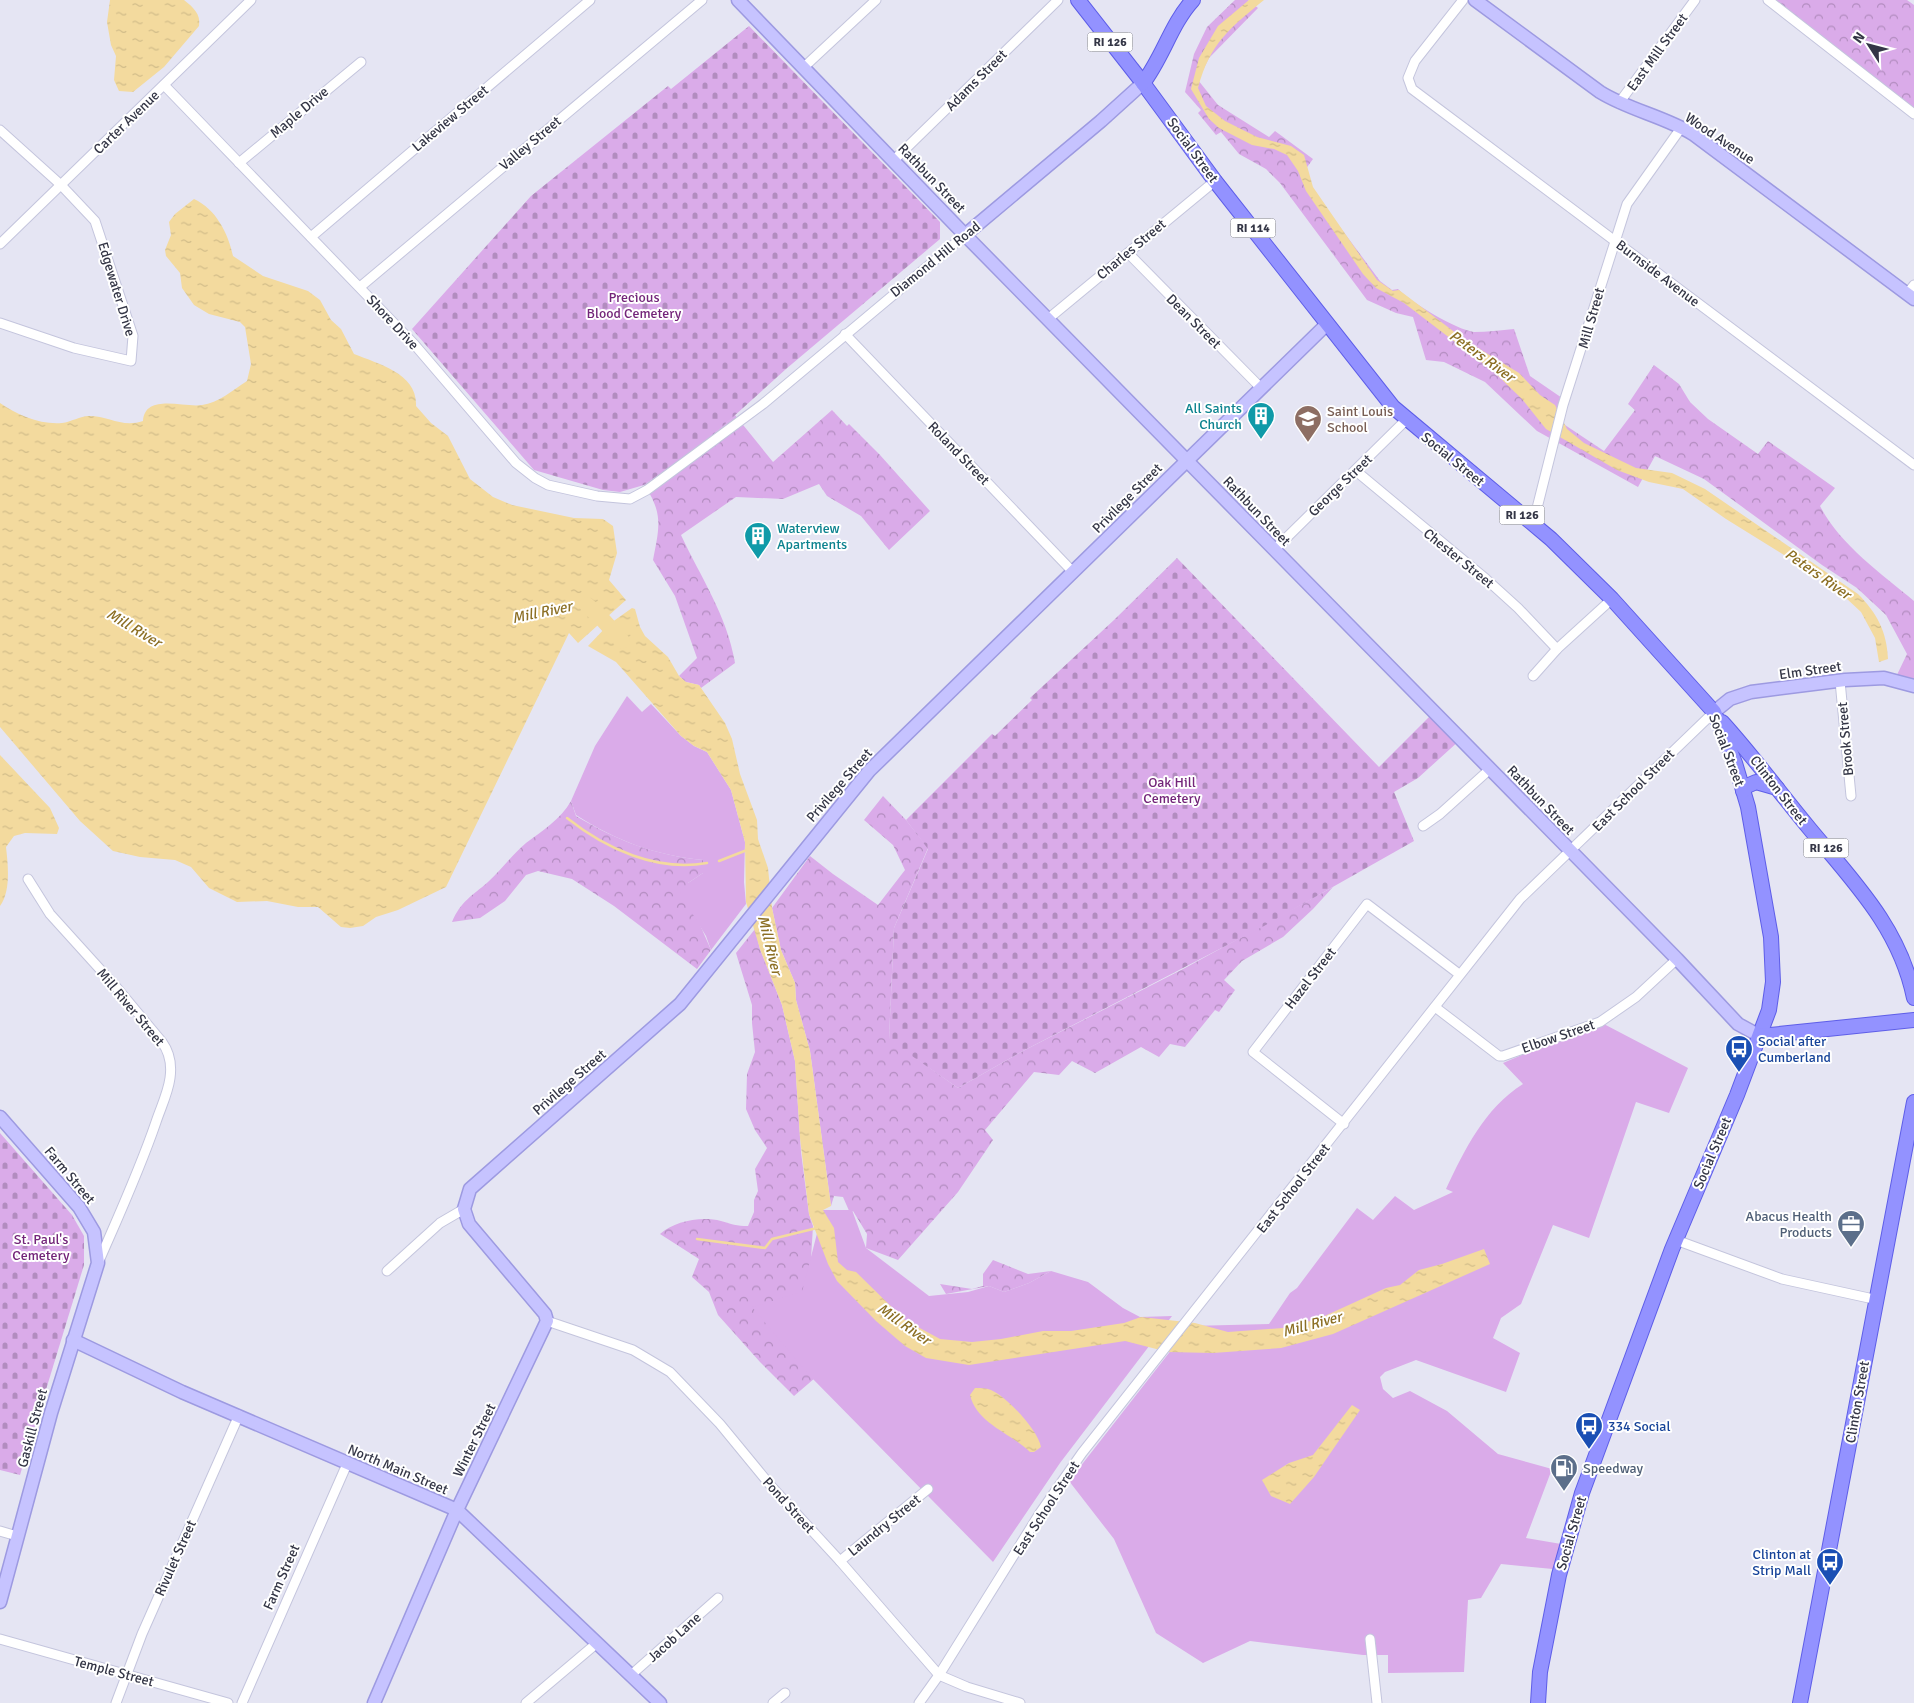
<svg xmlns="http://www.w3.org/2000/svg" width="1914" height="1703" font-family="Signika,sans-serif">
	<defs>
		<pattern id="forest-crowns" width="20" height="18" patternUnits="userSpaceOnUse" patternTransform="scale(1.25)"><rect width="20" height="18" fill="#daabe9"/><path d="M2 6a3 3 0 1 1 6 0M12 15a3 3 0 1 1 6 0" fill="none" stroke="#b28cbf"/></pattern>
		<pattern id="cemetery-stones" width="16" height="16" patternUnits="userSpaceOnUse" patternTransform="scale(1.25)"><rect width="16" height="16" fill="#daabe9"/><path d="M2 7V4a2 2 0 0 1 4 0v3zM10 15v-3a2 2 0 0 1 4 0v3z" fill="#b28cbf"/></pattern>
		<pattern id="water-ripples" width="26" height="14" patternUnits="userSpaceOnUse" patternTransform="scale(1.25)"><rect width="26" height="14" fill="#f3da9e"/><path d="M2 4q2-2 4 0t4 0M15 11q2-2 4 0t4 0" fill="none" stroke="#d1bc89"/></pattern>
	</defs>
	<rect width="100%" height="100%" fill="#e5e5f3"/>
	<g fill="url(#forest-crowns)">
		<path d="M 1235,0 L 1248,0 L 1258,8 L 1209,58 L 1198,80 L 1218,105 L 1269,137 L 1275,131 L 1313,159 L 1305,170 L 1311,188 L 1380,281 L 1392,290 L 1398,289 C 1410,302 1457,330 1474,332 C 1487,332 1501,330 1514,329 L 1530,376 L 1565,400 L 1562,423 L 1604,451 L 1635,410 L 1628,404 L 1654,365 L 1679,384 L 1690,402 L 1708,419 L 1758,454 L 1768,441 L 1835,488 L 1820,506 C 1840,545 1881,573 1914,601 L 1914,684 L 1895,679 L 1907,654 L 1886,615 L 1857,588 L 1822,565 L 1704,479 L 1655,456 L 1638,487 L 1537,431 L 1485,382 L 1444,362 L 1426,360 L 1413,317 L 1396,313 L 1367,300 L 1280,183 L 1266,169 L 1239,154 L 1221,132 L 1216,135 L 1198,113 L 1201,110 L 1185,92 L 1194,54 L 1207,27 Z"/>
		<polygon points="1769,0 1907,0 1914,5 1914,112"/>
		<path d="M 832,410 L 847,426 L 849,424 L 880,455 L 930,511 L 889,550 L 861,516 L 827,496 L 819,484 L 783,499 L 736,497 L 681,535 C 701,578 727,615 735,663 L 701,688 L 699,685 L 686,682 L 679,676 L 697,658 L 675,596 L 653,560 C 659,529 664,513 644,485 L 702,445 L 735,415 L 773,462 Z"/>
		<polygon points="883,796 906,820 928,848 894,928 889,1039 958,1088 1021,1052 1185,968 1333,887 1313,909 1283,937 1242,961 1224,980 1235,990 1219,1012 1215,1010 1185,1047 1170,1044 1159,1057 1141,1047 1095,1073 1072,1061 1059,1075 1034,1072 985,1130 993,1140 958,1192 898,1260 866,1248 867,1234 853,1211 850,1213 843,1197 834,1196 831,1206 810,1051 796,1000 795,983 781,950 772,908 810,856 833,874 878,905 905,870 893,845 864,820"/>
		<path d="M 571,801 L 576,816 C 618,841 654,855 703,860 L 703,873 L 688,883 L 697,918 L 711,950 L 697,969 L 614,906 L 572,879 L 538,871 L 526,875 L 505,901 L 480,918 L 452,922 C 461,901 472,896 488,882 C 501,870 512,855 526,843 C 542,831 561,819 571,801 Z"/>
		<path d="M 755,929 L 760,949 L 782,1005 L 795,1061 L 801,1152 L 809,1214 L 813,1226 L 811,1259 L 815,1378 L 794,1396 L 760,1362 L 718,1315 L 709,1292 L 692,1277 L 699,1259 L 660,1234 C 675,1221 701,1216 721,1221 C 731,1224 737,1226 748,1226 L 754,1212 L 754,1200 L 758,1191 L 755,1169 L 767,1148 L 755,1130 L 746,1109 L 747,1074 L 755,1052 L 752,1023 L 752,1005 L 736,953 Z"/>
		<polygon points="993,1260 1028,1274 1051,1271 1029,1283 1004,1292 989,1286 946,1294 940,1284 972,1289 983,1286 983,1274"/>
	</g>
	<g fill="url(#cemetery-stones)">
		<polygon points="749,26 940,222 940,239 786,369 702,445 644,485 620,492 603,490 534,470 412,329 531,196 668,86 671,89"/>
		<polygon points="1177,558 1379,767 1432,714 1460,740 1418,778 1394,792 1414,841 1264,926 1021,1052 958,1088 889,1040 894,928 928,849 906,820 992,734 995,736 1032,700 1030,698 1114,620"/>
		<polygon points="0,1133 72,1215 84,1236 84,1265 20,1475 0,1470"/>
	</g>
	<g fill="#daabe9">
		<path d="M 627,696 L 642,712 L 651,704 L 681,736 L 694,746 L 707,752 L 731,790 L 745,842 L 744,882 L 746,904 L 711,950 L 706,936 L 680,893 L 688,883 L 703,873 L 703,860 C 654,855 617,841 576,815 L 571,801 L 595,746 Z"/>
		<path d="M 1600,1022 L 1688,1068 L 1669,1113 L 1636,1102 L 1589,1238 L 1553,1225 L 1521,1304 L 1501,1318 L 1493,1338 L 1520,1353 L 1506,1392 L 1416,1360 L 1385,1372 L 1380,1377 L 1383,1389 L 1393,1398 L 1410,1391 L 1447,1411 L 1498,1454 L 1552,1469 L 1526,1538 L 1567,1545 L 1563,1570 L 1501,1564 L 1481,1598 L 1468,1600 L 1464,1672 L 1388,1673 L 1388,1655 L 1363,1655 L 1250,1641 L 1203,1663 L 1156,1633 L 1114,1539 L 1069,1481 L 1190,1326 L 1269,1324 L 1290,1293 L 1297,1288 L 1357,1208 L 1373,1220 L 1395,1196 L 1414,1210 L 1453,1192 L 1446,1189 C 1465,1149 1484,1109 1523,1084 L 1503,1063 Z"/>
		<polygon points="823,1210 852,1210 866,1248 929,1296 968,1292 989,1286 1004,1292 1029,1283 1051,1271 1088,1282 1123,1308 1140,1317 1172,1316 1060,1463 993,1562 809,1375 752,1307 802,1292"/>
	</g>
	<g fill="url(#water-ripples)">
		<path d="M 110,0 L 184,0 C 193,7 201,14 199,26 L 164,67 L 133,92 L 119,91 L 114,80 L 116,56 L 111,45 L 107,22 Z"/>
		<path d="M 1249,0 L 1264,0 C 1230,28 1210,43 1198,88 L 1206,106 L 1225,121 L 1257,137 L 1291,146 L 1304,155 L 1313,187 L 1377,280 L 1393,291 L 1399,290 L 1465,340 L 1519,373 L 1540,395 L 1555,405 L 1567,429 L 1584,443 L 1636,468 L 1672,473 L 1705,489 L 1858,594 C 1877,613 1887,632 1888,659 L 1879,662 L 1875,638 L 1861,612 L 1831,584 L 1726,519 L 1683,489 L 1649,482 L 1617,470 L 1546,429 L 1522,399 L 1493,371 L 1404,303 L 1376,288 L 1363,274 L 1306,191 L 1298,171 L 1287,155 L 1274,149 L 1252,145 L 1219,128 L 1209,119 L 1191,89 L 1199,58 L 1218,26 Z"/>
		<path d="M 194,199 C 216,209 228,233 233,256 L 263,276 L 308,291 L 320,300 L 331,320 L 341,329 L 354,354 C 379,364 418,374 416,406 L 431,423 L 448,436 L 470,479 L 493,497 L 512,505 L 574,518 L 603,519 L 613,526 L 617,553 L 609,580 L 626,600 L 578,643 L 569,633 L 446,887 L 398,910 L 376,917 L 363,926 L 350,928 L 341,927 L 318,907 L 298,907 L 267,901 L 237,902 L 209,888 L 191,867 L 175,860 L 140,857 L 113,851 L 80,821 L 0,727 L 0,403 C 17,415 41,425 62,423 C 71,422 80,416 89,416 C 109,416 122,428 143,421 C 145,393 184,408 202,405 C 218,403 233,390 247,381 L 251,364 L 245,327 L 240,322 L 209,314 L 194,305 L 182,288 L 180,273 L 166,256 L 165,250 L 171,235 L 169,222 L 175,214 Z"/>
		<polygon points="632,608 635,609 640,627 645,636 668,657 679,676 686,682 699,685 725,723 732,739 740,774 757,820 758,839 768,868 772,908 781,950 795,983 796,1000 810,1051 831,1206 823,1210 834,1228 838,1262 847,1270 856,1272 905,1320 940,1339 972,1342 1001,1339 1043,1331 1071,1331 1124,1323 1141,1317 1195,1323 1228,1332 1283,1328 1318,1319 1386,1288 1400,1285 1419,1270 1442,1264 1484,1249 1490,1264 1333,1334 1281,1348 1213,1353 1168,1352 1125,1341 969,1365 926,1358 905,1346 876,1321 837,1281 828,1264 809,1214 800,1138 795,1061 782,1005 760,949 746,902 745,842 731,790 707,752 694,746 681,736 616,662 588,646 608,625"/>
		<path d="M 0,755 L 50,808 L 59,828 L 57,834 L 25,833 L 14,836 L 6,847 C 8,865 11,891 0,906 Z"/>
		<path d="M 975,1388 C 980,1388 986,1388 991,1390 C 1007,1397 1038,1430 1041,1447 L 1034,1452 L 1030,1452 C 1011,1433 977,1424 970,1395 Z"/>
		<polygon points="1352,1405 1360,1410 1314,1477 1290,1504 1271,1496 1262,1480 1289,1463 1313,1455"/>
	</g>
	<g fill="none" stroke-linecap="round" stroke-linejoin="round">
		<g stroke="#f3da9e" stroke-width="2.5">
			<path d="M 567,818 C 606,849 657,872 707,863"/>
			<polyline points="719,861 747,850"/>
			<polyline points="697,1239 765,1248 772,1239 817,1228"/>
		</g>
		<polyline stroke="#f3da9e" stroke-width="16" points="587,605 603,620 622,641"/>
		<defs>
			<g id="street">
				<polyline points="1463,0 1415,61 1408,78 1412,89 1914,465"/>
				<polyline points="1768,0 1914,114"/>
				<polyline points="803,68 876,0"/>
				<polyline points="164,85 414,344 516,463 535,478 548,485 597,496 630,499 647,490 763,404 965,235"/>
				<polyline points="1619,103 1695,0"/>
				<polyline points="0,130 61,185 95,221 133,336 131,361 74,348 0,323"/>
				<polyline points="894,160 1058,0"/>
				<polyline points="239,163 361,62"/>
				<polyline points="311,237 590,0"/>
				<polyline points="0,244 251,0"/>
				<polyline points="1128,253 1261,388"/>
				<polyline points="360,287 702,0"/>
				<polyline points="1907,294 1914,285"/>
				<polyline points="1048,319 1215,181"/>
				<polyline points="845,334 1073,572"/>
				<polyline points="1356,471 1486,579 1518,608 1557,649"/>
				<polyline points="1533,524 1563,405 1627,204 1681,128"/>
				<polyline points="1274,550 1406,420"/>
				<polyline points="1533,676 1557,649 1612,599"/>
				<polyline points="1840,681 1851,796"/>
				<polyline points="1423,826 1440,814 1490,769"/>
				<path d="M 28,879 L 50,914 L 117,988 L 162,1042 C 170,1053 172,1064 170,1078 C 168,1093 161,1107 156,1122 C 140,1169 119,1215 99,1261"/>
				<polyline points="1435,1007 1499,1056 1503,1056 1600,1022 1636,997 1677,959"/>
				<polyline points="1344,1124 1253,1052 1367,904 1459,974"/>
				<polyline points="1676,1240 1782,1279 1878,1300"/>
				<polyline points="387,1271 440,1223 464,1209"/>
				<polyline points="547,1321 633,1350 670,1372 720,1424 771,1486 840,1561 939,1675 967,1687 1020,1703"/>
				<polyline points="0,1531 17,1536"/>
				<polyline points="840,1561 928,1489"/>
				<polyline points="0,1639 228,1703"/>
				<polyline points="1370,1639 1377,1703"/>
				<polyline points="631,1675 718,1598"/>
				<polyline points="116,1703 142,1634 239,1415"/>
				<polyline points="242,1703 347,1464"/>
				<polyline points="526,1703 597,1643"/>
				<polyline points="773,1703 785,1693"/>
				<polyline points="919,1703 939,1675 1040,1513 1082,1453 1520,899 1714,712"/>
			</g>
			<g id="secondary">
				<polyline points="738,0 965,235 1677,959 1738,1024 1760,1036"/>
				<path d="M 1475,0 L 1600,92 C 1629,110 1663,116 1693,134 L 1914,299"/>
				<polyline points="965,235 1101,121 1143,83"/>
				<polyline points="1714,712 1730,699 1751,692 1845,680 1884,678 1914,686"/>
				<polyline points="0,1117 79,1207 94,1232 98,1263 51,1413 0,1602"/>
				<polyline points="73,1340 182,1392 457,1510 660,1703"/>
				<polyline points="374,1703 457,1510 547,1321 545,1314 469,1224 464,1209 470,1189 680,1004 869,771 1327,324"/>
			</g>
			<g id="primary">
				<polyline points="1078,0 1143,83 1215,181 1393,407 1551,539 1612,599 1714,712 1735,763 1748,807 1771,937 1773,982 1769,1010 1737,1095 1672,1249 1582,1493 1559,1575 1540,1672 1538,1703"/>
				<path d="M 1143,83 C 1163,57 1171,24 1193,0"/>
				<path d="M 1722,722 C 1753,756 1780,793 1809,828 C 1853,881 1900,928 1914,998"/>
				<polyline points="1743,791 1747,786 1756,782 1777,788"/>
				<polyline points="1760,1036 1914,1020"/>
				<polyline points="1800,1703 1914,1102"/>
			</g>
		</defs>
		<use href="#street" stroke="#c4c5dd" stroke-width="11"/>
		<use href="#secondary" stroke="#9d9ae1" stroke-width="15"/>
		<use href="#primary" stroke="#5e5ee8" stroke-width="16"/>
		<use href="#street" stroke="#fff" stroke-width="9"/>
		<use href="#secondary" stroke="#c6c3ff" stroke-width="12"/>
		<use href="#primary" stroke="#9392ff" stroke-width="14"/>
	</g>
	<defs>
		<symbol id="building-pin" viewBox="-11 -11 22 30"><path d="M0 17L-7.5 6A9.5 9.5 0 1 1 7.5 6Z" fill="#0f9aa8" stroke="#fff"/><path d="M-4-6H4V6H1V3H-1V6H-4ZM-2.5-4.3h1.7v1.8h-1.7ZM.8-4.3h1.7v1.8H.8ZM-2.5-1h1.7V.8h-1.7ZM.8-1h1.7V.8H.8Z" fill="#fff"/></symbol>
		<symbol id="school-pin" viewBox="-11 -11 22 30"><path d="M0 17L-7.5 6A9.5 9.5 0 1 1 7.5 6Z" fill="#8d6e63" stroke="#fff"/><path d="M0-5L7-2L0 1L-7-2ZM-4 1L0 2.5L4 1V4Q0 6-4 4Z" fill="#fff"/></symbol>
		<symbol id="bus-pin" viewBox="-11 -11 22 30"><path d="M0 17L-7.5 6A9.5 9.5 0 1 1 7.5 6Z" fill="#1a4fb4" stroke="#fff"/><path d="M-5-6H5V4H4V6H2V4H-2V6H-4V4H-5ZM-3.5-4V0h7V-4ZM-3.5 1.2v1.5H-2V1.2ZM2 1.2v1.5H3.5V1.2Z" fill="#fff"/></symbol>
		<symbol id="office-pin" viewBox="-11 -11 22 30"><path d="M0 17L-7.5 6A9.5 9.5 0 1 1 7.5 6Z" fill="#5c6f8a" stroke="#fff"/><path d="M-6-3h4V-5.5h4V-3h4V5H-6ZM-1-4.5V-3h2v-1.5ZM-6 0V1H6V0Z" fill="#fff"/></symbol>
		<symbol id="fuel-pin" viewBox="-11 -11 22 30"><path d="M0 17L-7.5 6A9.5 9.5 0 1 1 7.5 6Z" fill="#5c6f8a" stroke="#fff"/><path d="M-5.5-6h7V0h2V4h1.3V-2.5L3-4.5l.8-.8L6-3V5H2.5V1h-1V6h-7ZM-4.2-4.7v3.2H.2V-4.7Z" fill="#fff"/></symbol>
	</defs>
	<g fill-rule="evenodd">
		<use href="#building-pin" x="1245" y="400" width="32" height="43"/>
		<use href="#school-pin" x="1292" y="403" width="32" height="43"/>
		<use href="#building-pin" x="742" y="520" width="32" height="43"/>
		<use href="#bus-pin" x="1723" y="1033" width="32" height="43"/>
		<use href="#office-pin" x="1835" y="1208" width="32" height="43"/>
		<use href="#bus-pin" x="1573" y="1410" width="32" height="43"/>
		<use href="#fuel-pin" x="1548" y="1452" width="32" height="43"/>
		<use href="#bus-pin" x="1814" y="1546" width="32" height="43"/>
	</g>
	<g text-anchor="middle" stroke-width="4" stroke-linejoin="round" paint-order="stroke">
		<g fill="#fff" stroke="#71727e" stroke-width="1">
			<rect x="1087.5" y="32.5" width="45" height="19" rx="4"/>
			<rect x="1230.5" y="218.5" width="45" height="19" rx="4"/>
			<rect x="1499.5" y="505.5" width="45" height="19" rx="4"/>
			<rect x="1803.5" y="838.5" width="45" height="19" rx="4"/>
		</g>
		<g font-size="12" font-weight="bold" fill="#343646">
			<text x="1110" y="46">RI 126</text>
			<text x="1253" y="232">RI 114</text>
			<text x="1522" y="519">RI 126</text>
			<text x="1826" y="852">RI 126</text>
		</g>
		<g font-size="14" fill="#343646" stroke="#fff">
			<text transform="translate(1657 52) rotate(-54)" y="5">East Mill Street</text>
			<text transform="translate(976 80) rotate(-45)" y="5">Adams Street</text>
			<text transform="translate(299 112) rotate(-40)" y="5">Maple Drive</text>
			<text transform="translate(450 118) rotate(-40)" y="5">Lakeview Street</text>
			<text transform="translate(126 122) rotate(-44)" y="5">Carter Avenue</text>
			<text transform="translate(1720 138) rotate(34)" y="5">Wood Avenue</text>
			<text transform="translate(530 143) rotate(-40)" y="5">Valley Street</text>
			<text transform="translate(1193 150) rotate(54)" y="5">Social Street</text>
			<text transform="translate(932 178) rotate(46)" y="5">Rathbun Street</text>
			<text transform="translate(1131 249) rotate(-40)" y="5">Charles Street</text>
			<text transform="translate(935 259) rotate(-39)" y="5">Diamond Hill Road</text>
			<text transform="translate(1658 273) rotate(37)" y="5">Burnside Avenue</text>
			<text transform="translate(117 289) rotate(73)" y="5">Edgewater Drive</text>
			<text transform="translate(1591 318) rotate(-74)" y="5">Mill Street</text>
			<text transform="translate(1194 321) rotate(45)" y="5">Dean Street</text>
			<text transform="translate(393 322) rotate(47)" y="5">Shore Drive</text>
			<text transform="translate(959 453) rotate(46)" y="5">Roland Street</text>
			<text transform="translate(1453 459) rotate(39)" y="5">Social Street</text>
			<text transform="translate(1340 485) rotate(-44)" y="5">George Street</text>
			<text transform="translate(1127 498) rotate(-45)" y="5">Privilege Street</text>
			<text transform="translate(1257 511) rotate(46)" y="5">Rathbun Street</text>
			<text transform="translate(1459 558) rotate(39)" y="5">Chester Street</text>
			<text transform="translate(1810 670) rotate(-8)" y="5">Elm Street</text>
			<text transform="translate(1845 739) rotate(-95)" y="5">Brook Street</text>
			<text transform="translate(1727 750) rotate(69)" y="5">Social Street</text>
			<text transform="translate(839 785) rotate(-49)" y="5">Privilege Street</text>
			<text transform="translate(1633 790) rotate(-45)" y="5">East School Street</text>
			<text transform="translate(1779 790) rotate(52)" y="5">Clinton Street</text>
			<text transform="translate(1541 800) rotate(46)" y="5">Rathbun Street</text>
			<text transform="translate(1310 978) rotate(-52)" y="5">Hazel Street</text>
			<text transform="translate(131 1007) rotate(50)" y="5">Mill River Street</text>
			<text transform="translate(1558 1036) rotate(-19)" y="5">Elbow Street</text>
			<text transform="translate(569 1082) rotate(-41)" y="5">Privilege Street</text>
			<text transform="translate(1712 1153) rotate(-67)" y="5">Social Street</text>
			<text transform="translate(70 1175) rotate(50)" y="5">Farm Street</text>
			<text transform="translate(1293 1188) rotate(-52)" y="5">East School Street</text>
			<text transform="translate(1857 1402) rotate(-80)" y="5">Clinton Street</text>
			<text transform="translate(32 1428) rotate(-75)" y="5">Gaskill Street</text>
			<text transform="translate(474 1440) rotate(-64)" y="5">Winter Street</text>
			<text transform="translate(398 1469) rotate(23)" y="5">North Main Street</text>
			<text transform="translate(789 1505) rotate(48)" y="5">Pond Street</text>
			<text transform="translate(1046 1508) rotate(-57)" y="5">East School Street</text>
			<text transform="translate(884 1525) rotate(-39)" y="5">Laundry Street</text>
			<text transform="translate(1571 1533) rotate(-74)" y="5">Social Street</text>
			<text transform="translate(175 1558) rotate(-66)" y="5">Rivulet Street</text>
			<text transform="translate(281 1577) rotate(-66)" y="5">Farm Street</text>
			<text transform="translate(674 1637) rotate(-42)" y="5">Jacob Lane</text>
			<text transform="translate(114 1671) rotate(15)" y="5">Temple Street</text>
		</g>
		<g font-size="14" fill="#732579" stroke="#fff">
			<text x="634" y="302">Precious<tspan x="634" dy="16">Blood Cemetery</tspan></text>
			<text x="1172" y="787">Oak Hill<tspan x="1172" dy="16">Cemetery</tspan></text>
			<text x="41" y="1244">St. Paul's<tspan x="41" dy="16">Cemetery</tspan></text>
		</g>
		<g font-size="14" fill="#0d838f" stroke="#fff" text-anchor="end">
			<text x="1242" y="413">All Saints<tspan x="1242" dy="16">Church</tspan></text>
			<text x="777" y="533" text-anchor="start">Waterview<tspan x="777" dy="16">Apartments</tspan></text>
		</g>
		<g font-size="14" fill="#785e54" stroke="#fff" text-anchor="start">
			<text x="1327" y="416">Saint Louis<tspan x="1327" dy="16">School</tspan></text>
		</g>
		<g font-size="14" fill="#164399" stroke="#fff" text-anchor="start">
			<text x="1758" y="1046">Social after<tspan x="1758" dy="16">Cumberland</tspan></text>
			<text x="1608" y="1431">334 Social</text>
			<text x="1811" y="1559" text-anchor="end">Clinton at<tspan x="1811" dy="16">Strip Mall</tspan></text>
		</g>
		<g font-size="14" fill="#4e5e75" stroke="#fff" text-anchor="end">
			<text x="1832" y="1221">Abacus Health<tspan x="1832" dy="16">Products</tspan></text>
			<text x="1583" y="1473" text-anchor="start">Speedway</text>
		</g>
		<g font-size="15" font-style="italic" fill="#8c6f24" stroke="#fff">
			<text transform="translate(1482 356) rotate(36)" y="5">Peters River</text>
			<text transform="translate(1818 574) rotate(35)" y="5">Peters River</text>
			<text transform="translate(542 612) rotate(-12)" y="5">Mill River</text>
			<text transform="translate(134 628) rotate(31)" y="5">Mill River</text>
			<text transform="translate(770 945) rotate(76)" y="5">Mill River</text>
			<text transform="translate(904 1324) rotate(35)" y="5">Mill River</text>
			<text transform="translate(1312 1324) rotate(-15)" y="5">Mill River</text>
		</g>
	</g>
	<g transform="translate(1869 45) rotate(306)" stroke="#ffffff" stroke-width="4" paint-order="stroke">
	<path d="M0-4L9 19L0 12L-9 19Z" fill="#343646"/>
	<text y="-8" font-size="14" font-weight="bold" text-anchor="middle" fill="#343646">N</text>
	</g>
</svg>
